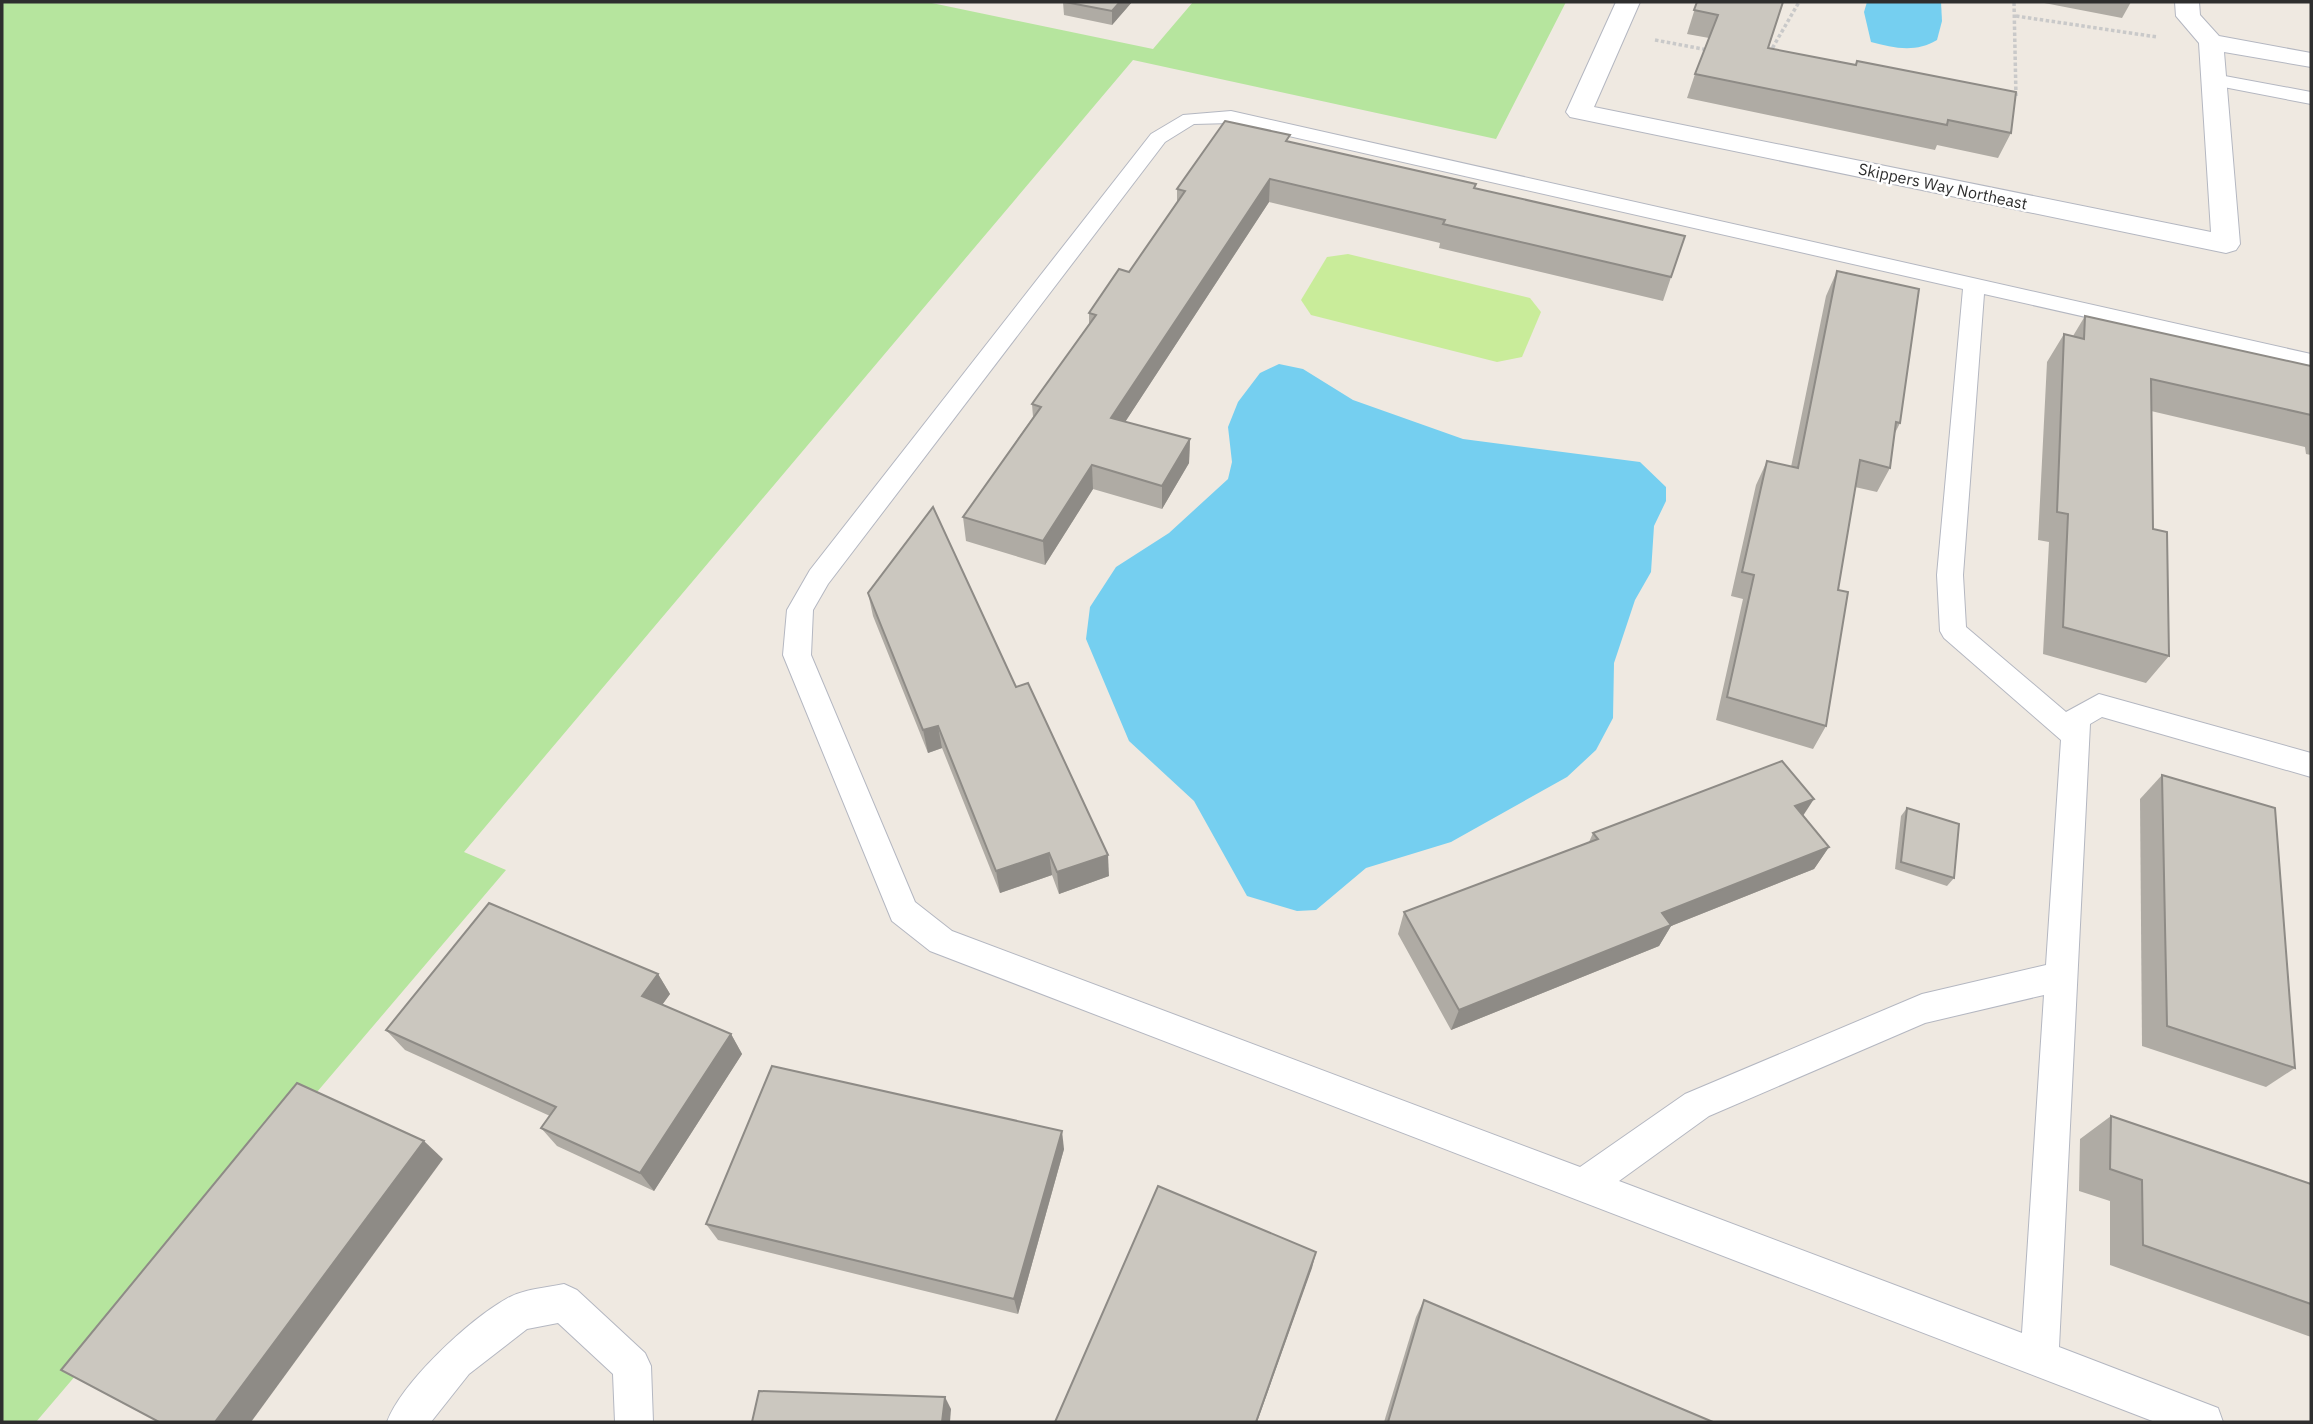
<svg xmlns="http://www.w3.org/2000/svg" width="2313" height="1424" font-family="'IBM Plex Sans',sans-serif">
	<rect width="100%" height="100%" fill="#efe9e1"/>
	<polygon fill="#b6e59e" points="2,2 927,2 1153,49 1193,2 1566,2 1496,139 1133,60 464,852 506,870 36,1422 2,1422"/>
	<polygon fill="#c9ec9a" points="1348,254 1530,298 1541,312 1522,357 1497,362 1311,315 1301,300 1327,257"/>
	<g fill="#75cff0">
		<path d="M 1867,2 L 1941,2 L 1942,21 L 1937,40 C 1916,53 1893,48 1871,42 L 1864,12 Z"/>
		<polygon points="1279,364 1303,369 1353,400 1463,439 1640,462 1666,487 1666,501 1654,526 1651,572 1635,600 1614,663 1613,718 1596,750 1567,777 1451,842 1366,868 1316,910 1297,911 1247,896 1194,801 1129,741 1086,639 1090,607 1116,567 1169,533 1228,479 1232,462 1228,427 1238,402 1260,373"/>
	</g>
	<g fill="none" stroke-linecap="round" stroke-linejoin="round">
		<defs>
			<g id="lane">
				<polygon points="2214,74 2311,92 2311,104 2208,84 2205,80"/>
				<path d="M 1231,111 L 2311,354 L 2311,368 L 1984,294 L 1963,575 L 1966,627 L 2066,712 L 2099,694 L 2311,753 L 2311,777 L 2102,717 L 2090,724 L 2059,1347 L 2218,1408 L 2223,1422 L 2155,1422 L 930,951 L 892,921 L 783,655 L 787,610 L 810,570 L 1151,134 L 1183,115 ZM 1231,123 L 1963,289 L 1937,575 L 1940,631 L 1944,638 L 2061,740 L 2046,965 L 1922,994 L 1685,1094 L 1580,1167 L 952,931 L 915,902 L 811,655 L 813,610 L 828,584 L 1165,142 L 1194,124 ZM 2044,995 L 2022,1333 L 1619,1181 L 1709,1116 L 1925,1023 Z"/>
				<path d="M 564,1284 L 577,1290 L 645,1353 L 651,1366 L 653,1422 L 615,1422 L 613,1374 L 558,1323 L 527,1329 L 469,1374 L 431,1422 L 387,1422 C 402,1382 469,1320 506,1299 C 523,1289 545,1288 564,1284 Z"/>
			</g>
			<polygon id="street" points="1616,2 1640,2 1594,107 2211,232 2199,43 2176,16 2175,2 2199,2 2200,15 2219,36 2311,53 2311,67 2224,52 2240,244 2236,250 2226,253 1570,117 1566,112"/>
		</defs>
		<use href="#lane" stroke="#b4b7c1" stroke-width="2"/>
		<use href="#street" stroke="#b4b7c1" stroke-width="2"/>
		<g stroke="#c9c9c9" stroke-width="3.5" stroke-dasharray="3.5 2.5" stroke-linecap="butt">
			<polyline points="2016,16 2157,37"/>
			<polyline points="1655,40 1708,50"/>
			<polyline points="1773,54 1773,47 1799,2"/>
			<polyline points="2012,100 2016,97 2014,2"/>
		</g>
		<use href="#lane" fill="#fff" fill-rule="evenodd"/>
		<use href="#street" fill="#fff" fill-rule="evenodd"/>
	</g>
	<g fill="#afaba4">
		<polygon points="1063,2 1132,2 1112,25 1064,15"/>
		<polygon points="1697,2 1768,48 2011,133 1998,158 1937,145 1935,150 1687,98 1695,74 1709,38 1687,34"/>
		<polygon points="2039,2 2131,2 2122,18"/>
		<polygon points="1289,142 1475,189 1685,236 1663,301 1439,248 1440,243 1269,202 1125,422 1190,439 1189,463 1162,509 1093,489 1045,565 966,541 963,517 1033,417 1032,404 1089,324 1089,313 1129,272 1177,202 1177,189"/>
		<polygon points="1837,271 1900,423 1894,435 1890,468 1877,492 1855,487 1838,590 1826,726 1813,749 1716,720 1743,599 1731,596 1756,485 1767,461 1791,467 1826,296"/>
		<polygon points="2085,316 2311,366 2311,455 2306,454 2305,447 2151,411 2153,529 2169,656 2146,683 2043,654 2049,542 2038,540 2047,362 2064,334 2073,336"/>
		<polygon points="868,593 1016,687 1109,876 1059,894 1052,875 1000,893 942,748 928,753 873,616"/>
		<polygon points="2162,775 2295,1068 2266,1087 2142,1046 2140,799"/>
		<polygon points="1907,808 1954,878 1947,886 1895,869 1901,816"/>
		<polygon points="1803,816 1829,847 1814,869 1671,926 1659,946 1451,1030 1398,934 1404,912 1589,842 1593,833"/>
		<polygon points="658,974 670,994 662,1005 731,1034 742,1054 654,1191 557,1146 541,1128 550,1116 405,1050 386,1030"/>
		<polygon points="2111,1116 2311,1184 2311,1337 2110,1265 2110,1201 2079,1191 2080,1139"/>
		<polygon points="1064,1149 1018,1314 718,1240 706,1224"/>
		<polygon points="1424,1300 1713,1422 1384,1422 1416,1317"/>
	</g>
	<g fill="#8e8b86">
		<polygon points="1120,2 1132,2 1112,25 1112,11"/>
		<polygon points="1270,179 1269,202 1112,442 1111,418"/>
		<polygon points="1190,439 1189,463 1162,509 1162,486"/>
		<polygon points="1092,465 1093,489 1045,565 1043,541"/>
		<polygon points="938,726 942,748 928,753 923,730"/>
		<polygon points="1814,799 1799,822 1795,806"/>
		<polygon points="1829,847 1814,869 1671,926 1659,946 1451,1030 1459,1010 1662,913"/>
		<polygon points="1049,853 1052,875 1000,893 996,871"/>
		<polygon points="1108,855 1109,876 1059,894 1057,872"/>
		<polygon points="658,974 670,994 654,1016 642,996"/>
		<polygon points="731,1034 742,1054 654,1191 640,1173"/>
		<polygon points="1062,1131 1064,1149 1018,1314 1014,1299"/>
		<polygon points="424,1141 443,1159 251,1422 215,1422"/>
		<polygon points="1316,1252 1312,1268 1257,1422 1256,1422"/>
		<polygon points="945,1397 951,1409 950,1422 942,1422"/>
	</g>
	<g fill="#cbc7bf" stroke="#8e8b86" stroke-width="2">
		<polygon points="1065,2 1120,2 1112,11"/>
		<polygon points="1697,2 1783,2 1768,48 1856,65 1857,61 2016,92 2011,133 1948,120 1947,125 1695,74 1718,15 1694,10"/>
		<polygon points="1225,121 1290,135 1286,141 1476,184 1474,188 1685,236 1671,277 1443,224 1445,220 1270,179 1111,418 1190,439 1162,486 1092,465 1043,541 963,517 1041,407 1032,404 1096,315 1089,313 1119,269 1129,272 1185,191 1177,189"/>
		<polygon points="1837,271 1919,289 1900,423 1896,422 1890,468 1860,460 1838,590 1848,592 1826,726 1727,697 1754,575 1742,572 1767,461 1798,468"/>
		<polygon points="2085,316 2311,366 2311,415 2151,379 2153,529 2167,532 2169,656 2063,627 2068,514 2057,512 2064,334 2084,339"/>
		<polygon points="933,507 1016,687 1028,683 1108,855 1057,872 1049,853 996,871 938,726 923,730 868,593"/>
		<polygon points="1782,761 1814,799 1795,806 1829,847 1662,913 1671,925 1459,1010 1404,912 1598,839 1593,833"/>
		<polygon points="2162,775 2275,808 2295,1068 2167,1026"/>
		<polygon points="1907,808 1959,824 1954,878 1901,862"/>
		<polygon points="489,903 658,974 642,996 731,1034 640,1173 541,1128 556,1107 386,1030"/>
		<polygon points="772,1066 1062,1131 1014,1299 706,1224"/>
		<polygon points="297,1083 424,1141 215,1422 159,1422 61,1370"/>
		<polygon points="2111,1116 2311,1184 2311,1304 2143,1245 2142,1180 2110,1169"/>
		<polygon points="1158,1186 1316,1252 1256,1422 1055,1422"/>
		<polygon points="1424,1300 1713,1422 1388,1422"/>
		<polygon points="759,1391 945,1397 942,1422 752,1422"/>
	</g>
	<g text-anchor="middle" stroke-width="5" stroke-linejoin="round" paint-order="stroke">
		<g font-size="16" fill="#2e2e2e" stroke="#fff">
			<text transform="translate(1943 186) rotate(12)" y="6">Skippers Way Northeast</text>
		</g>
	</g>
	<rect width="2313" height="1424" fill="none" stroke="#2e2e2e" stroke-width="7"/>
</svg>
